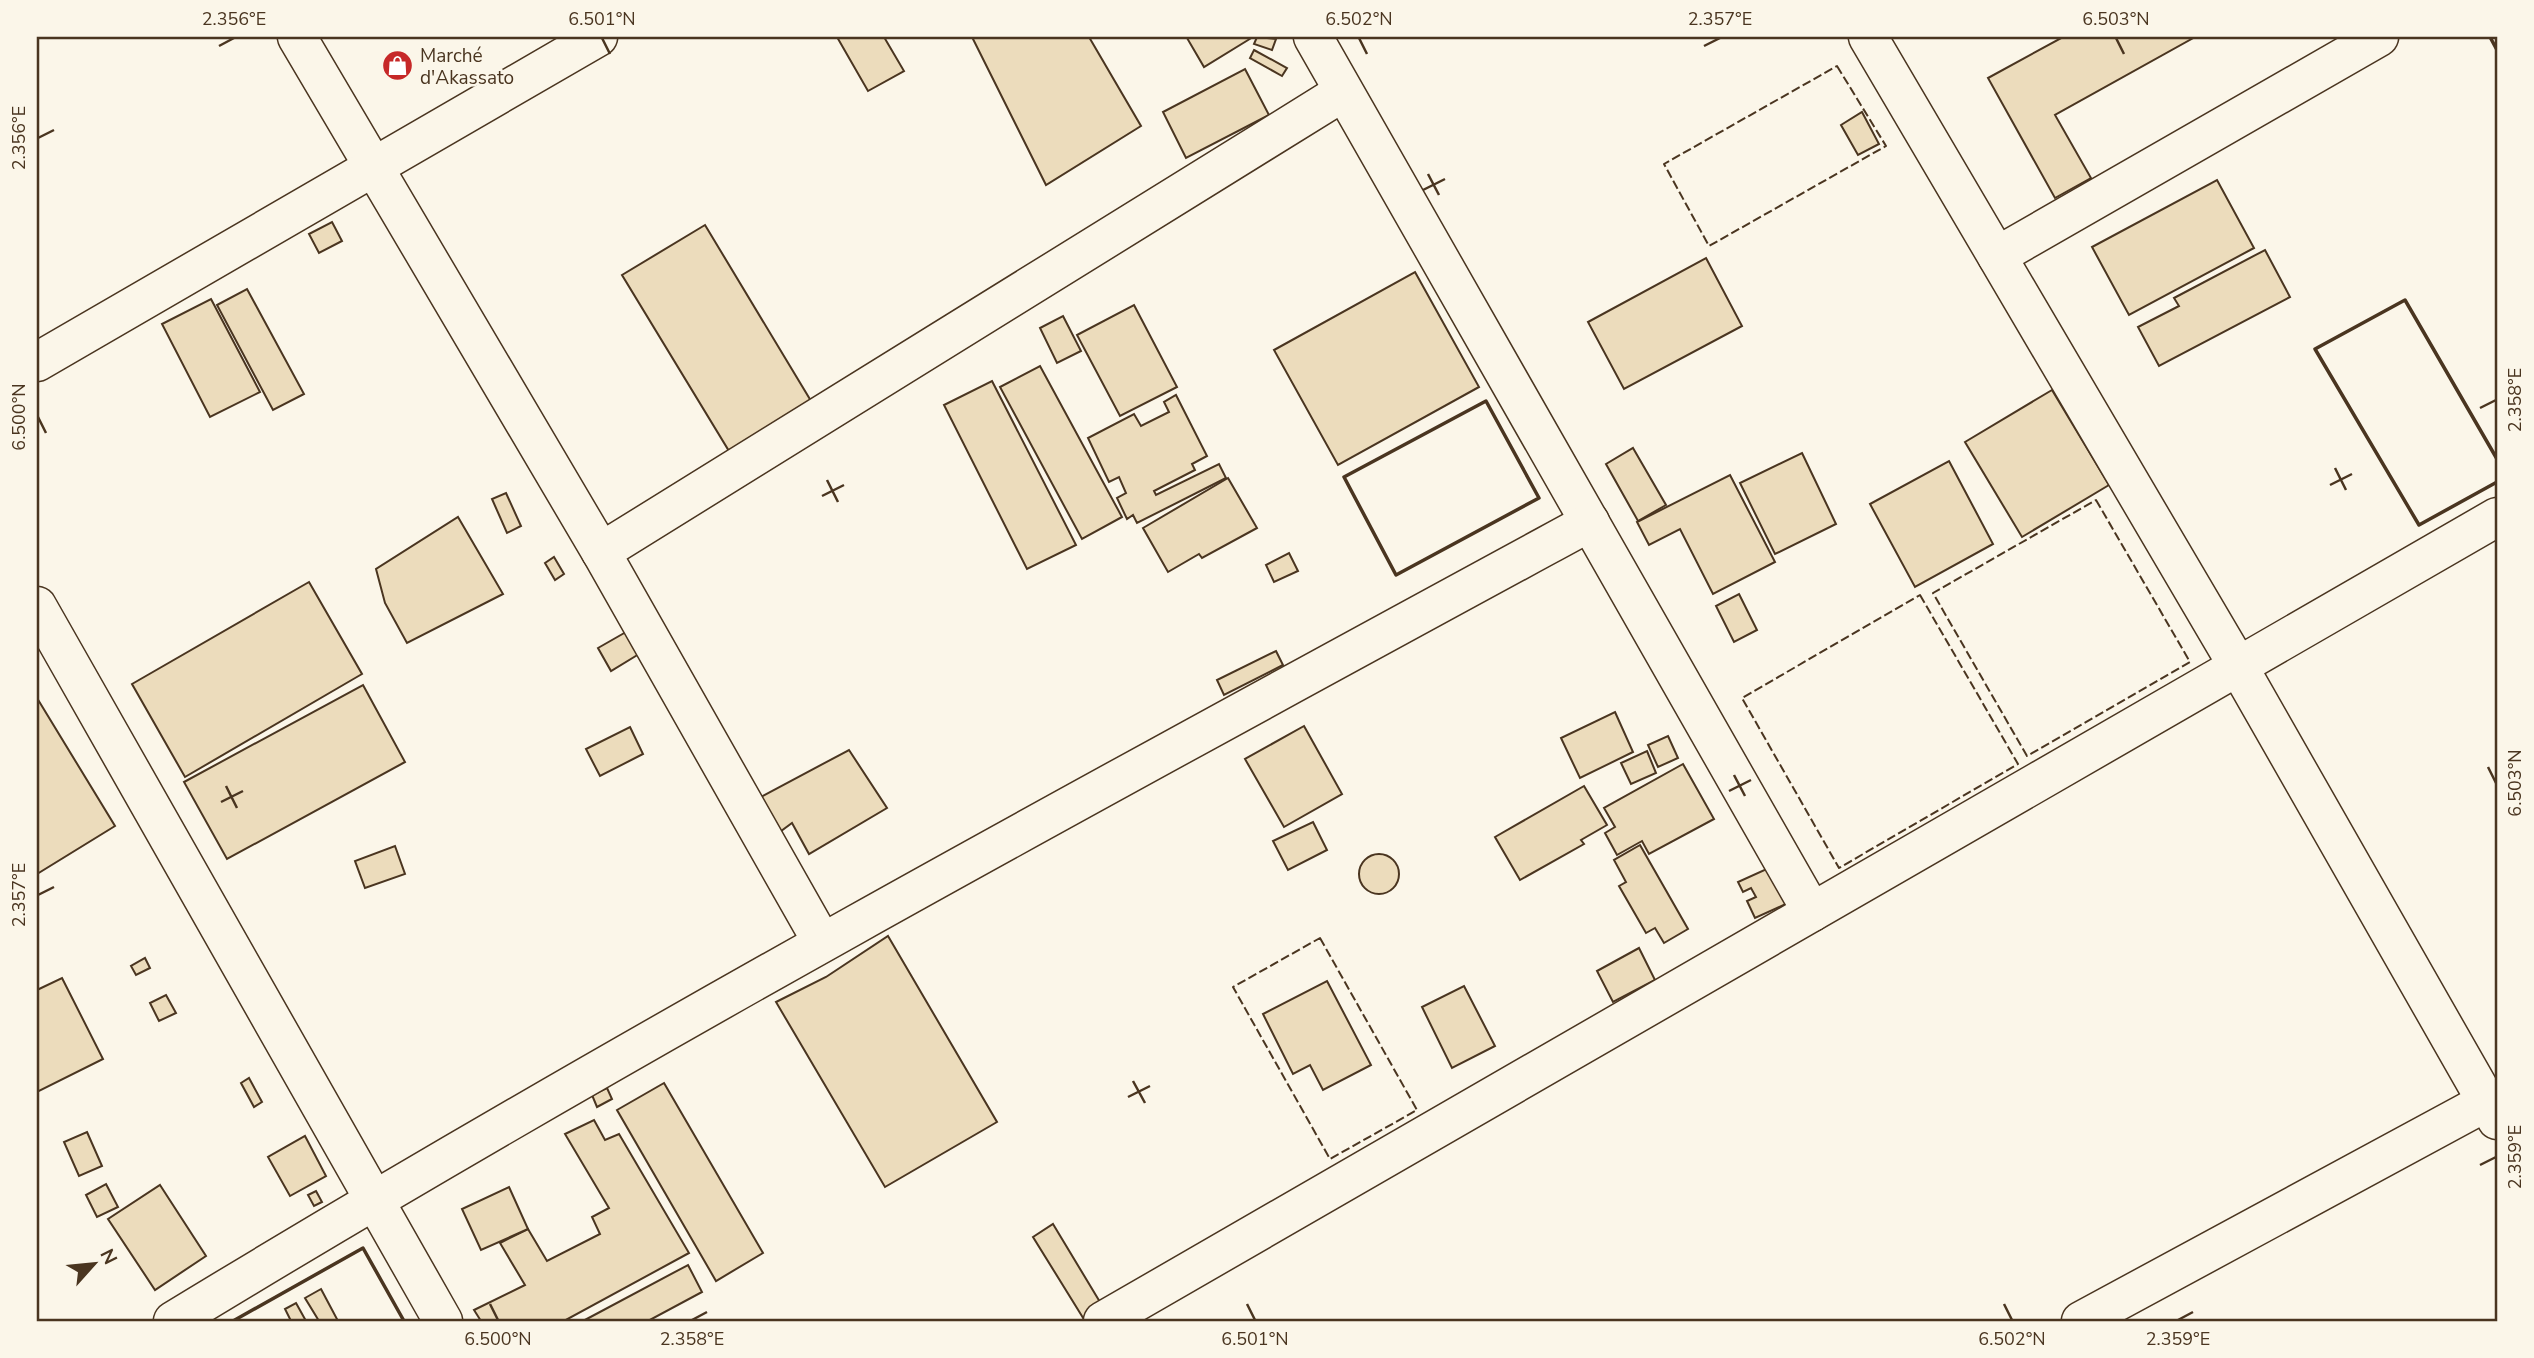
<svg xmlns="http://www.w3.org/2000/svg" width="2534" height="1358" font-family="'Nunito Sans',sans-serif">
	<rect width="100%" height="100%" fill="#fbf6e9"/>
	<g fill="#ecdcbc" stroke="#4a3520" stroke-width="2">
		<polygon points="837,37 884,37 904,71 868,91"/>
		<polygon points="972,37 1089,37 1141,126 1046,185"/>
		<polygon points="1253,37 1204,67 1187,38 1188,37"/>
		<polygon points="1257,37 1276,39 1272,50 1254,44"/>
		<polygon points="2063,37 2195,37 2055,115 2091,178 2055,198 1988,78"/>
		<polygon points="1254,50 1287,68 1282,76 1250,58"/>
		<polygon points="1245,69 1269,115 1186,158 1163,112"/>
		<polygon points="1862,112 1879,144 1858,155 1841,125"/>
		<polygon points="2217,180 2254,248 2129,315 2092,247"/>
		<polygon points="332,222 342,241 319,253 309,234"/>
		<polygon points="705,225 811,401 729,451 622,275"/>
		<polygon points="2265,250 2290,297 2159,366 2138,327 2179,306 2174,298"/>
		<polygon points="1706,258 1742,326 1624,389 1588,322"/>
		<polygon points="1415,272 1479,387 1338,465 1274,350"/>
		<polygon points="247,289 304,394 273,410 217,305"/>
		<polygon points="211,299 260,392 210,417 162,324"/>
		<polygon points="1134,305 1177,387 1120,416 1077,335"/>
		<polygon points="1063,316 1081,351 1057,363 1040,328"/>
		<polygon points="1040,366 1122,517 1082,539 1000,387"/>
		<polygon points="992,381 1076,545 1027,569 944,405"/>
		<polygon points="2052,390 2109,485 2022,537 1965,442"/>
		<polygon points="1176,395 1207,456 1192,464 1195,470 1154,491 1156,495 1219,464 1226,478 1137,523 1133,515 1127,519 1117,498 1126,493 1119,477 1109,482 1088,438 1134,414 1141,426 1169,412 1164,402"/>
		<polygon points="1633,448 1666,505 1638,521 1606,464"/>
		<polygon points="1802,453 1836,524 1775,554 1740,483"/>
		<polygon points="1949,461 1993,544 1915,587 1870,504"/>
		<polygon points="1730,475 1775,562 1713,594 1680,529 1649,545 1637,522"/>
		<polygon points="1228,478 1257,528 1202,558 1199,554 1168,572 1143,528"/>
		<polygon points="506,493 521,526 507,533 492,499"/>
		<polygon points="458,517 503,594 407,643 385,603 376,569"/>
		<polygon points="1289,553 1298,571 1274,582 1266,565"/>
		<polygon points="554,557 564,574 555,580 545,563"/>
		<polygon points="309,582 362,674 185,777 132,684"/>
		<polygon points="1739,594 1757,630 1734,642 1716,606"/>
		<polygon points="626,632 639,654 611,671 598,648"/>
		<polygon points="1276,651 1283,665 1224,695 1217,680"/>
		<polygon points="363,685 405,762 227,859 184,782"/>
		<polygon points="37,698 115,826 37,874"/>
		<polygon points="1615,712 1633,752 1580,778 1561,738"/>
		<polygon points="1304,726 1342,794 1284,827 1245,759"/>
		<polygon points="630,727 643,754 600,776 586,749"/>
		<polygon points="1668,736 1678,758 1658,767 1648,745"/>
		<polygon points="849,750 887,808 809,854 792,823 777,834 757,799"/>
		<polygon points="1647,751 1656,773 1631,784 1621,763"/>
		<polygon points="1683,764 1714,819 1649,854 1642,841 1617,855 1605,833 1615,827 1604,808"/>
		<polygon points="1584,786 1607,825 1581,840 1584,844 1520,880 1495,837"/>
		<polygon points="1313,822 1327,850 1288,870 1273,841"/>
		<polygon points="1640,845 1688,929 1664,943 1655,928 1646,933 1619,886 1626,882 1614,860"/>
		<polygon points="395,846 405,874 365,888 355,861"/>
		<circle cx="1379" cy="874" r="20"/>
		<polygon points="1771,867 1788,903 1755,918 1747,901 1756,897 1751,888 1743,892 1738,882"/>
		<polygon points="888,936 997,1122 885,1187 776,1002 826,977"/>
		<polygon points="1639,948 1655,980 1613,1002 1597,971"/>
		<polygon points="145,958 150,968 136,975 131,966"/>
		<polygon points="62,978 103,1059 37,1092 37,990"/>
		<polygon points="1327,981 1371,1065 1323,1090 1310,1065 1293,1074 1263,1014"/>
		<polygon points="1464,986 1495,1046 1452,1068 1422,1007"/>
		<polygon points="166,995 176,1013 159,1021 150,1003"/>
		<polygon points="249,1078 262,1102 254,1107 241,1083"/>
		<polygon points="664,1083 763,1253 716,1281 617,1110"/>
		<polygon points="607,1088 612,1099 597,1107 592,1095"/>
		<polygon points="594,1120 605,1140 619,1134 689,1253 564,1321 481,1321 474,1310 525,1285 500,1243 528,1229 547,1261 600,1234 592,1217 609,1208 565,1134"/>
		<polygon points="87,1132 102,1166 79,1176 64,1142"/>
		<polygon points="305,1136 326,1176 290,1196 268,1157"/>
		<polygon points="106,1184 118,1207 97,1217 86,1195"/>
		<polygon points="160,1185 206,1256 155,1290 108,1219"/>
		<polygon points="509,1187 528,1229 481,1250 462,1209"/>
		<polygon points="316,1191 322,1202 314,1206 308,1195"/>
		<polygon points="1053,1224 1106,1312 1085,1321 1033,1237"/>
		<polygon points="688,1265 702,1292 648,1321 583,1321"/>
		<polygon points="321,1289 338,1321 319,1321 305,1298"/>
		<polygon points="296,1303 306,1321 291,1321 285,1309"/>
	</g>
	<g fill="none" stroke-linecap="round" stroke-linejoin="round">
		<defs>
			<g id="minor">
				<polyline points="297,37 601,552"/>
				<polyline points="1313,37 1812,912"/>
				<polyline points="1868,37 2238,666 2497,1120"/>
				<polyline points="1997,256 2379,37"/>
				<polyline points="37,362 598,37"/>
				<polyline points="37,606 443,1321"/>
				<polyline points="822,942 601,552 1343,92"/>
				<path d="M 173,1321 C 636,1039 1113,781 1590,522"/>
				<polyline points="1103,1321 2497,517"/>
				<polyline points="2081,1321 2486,1102"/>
			</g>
		</defs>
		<use href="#minor" stroke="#4a3520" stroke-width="41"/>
		<use href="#minor" stroke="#fbf6e9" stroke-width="38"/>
		<g stroke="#4a3520" stroke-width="2" stroke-dasharray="9 3.5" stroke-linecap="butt">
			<polygon points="1837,66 1886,146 1709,246 1664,164"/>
			<polygon points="2096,500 2190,662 2027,756 1933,593"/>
			<polygon points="1920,595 2018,764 1839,868 1742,698"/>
			<polygon points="1320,938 1417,1110 1330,1159 1233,987"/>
		</g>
		<g stroke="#4a3520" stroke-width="3.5">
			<polyline points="2490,37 2497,50"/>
			<polygon points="1486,401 1539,498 1396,575 1344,477"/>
			<polyline points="2497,459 2405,300 2315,349 2419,525 2497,482"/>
			<polyline points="233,1321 363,1248 404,1321"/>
		</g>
	</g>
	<path fill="none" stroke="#4a3520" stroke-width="2.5" d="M 602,38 L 610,54M 1359,38 L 1367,54M 2116,38 L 2124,54M 219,46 L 234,38M 1704,46 L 1720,38M 38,138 L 54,130M 1428,174 L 1439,195M 1423,190 L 1445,179M 2480,408 L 2496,400M 38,417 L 46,433M 2335,468 L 2346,490M 827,480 L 838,502M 2330,485 L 2352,474M 822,496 L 844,485M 2488,767 L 2496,783M 1734,775 L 1745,796M 226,786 L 237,808M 1729,791 L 1751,780M 221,802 L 243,791M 38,895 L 54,887M 1133,1081 L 1145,1103M 1128,1097 L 1150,1086M 2480,1165 L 2496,1157M 490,1304 L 498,1320M 1247,1304 L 1255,1320M 2004,1304 L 2012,1320M 692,1320 L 707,1312M 2178,1320 L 2193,1312"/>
	<defs>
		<symbol id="shop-disc" viewBox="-11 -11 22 22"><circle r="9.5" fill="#c62828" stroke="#fbf6e9"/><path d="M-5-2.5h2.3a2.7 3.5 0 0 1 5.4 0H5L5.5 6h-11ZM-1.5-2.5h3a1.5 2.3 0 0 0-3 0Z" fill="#fff"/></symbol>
	</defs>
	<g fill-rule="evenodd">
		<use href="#shop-disc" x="380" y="48" width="35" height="35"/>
	</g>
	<g text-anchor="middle" stroke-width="5" stroke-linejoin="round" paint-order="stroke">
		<g font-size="19" fill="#4a3520" stroke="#fbf6e9" text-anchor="start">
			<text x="420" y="62">Marché<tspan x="420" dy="22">d'Akassato</tspan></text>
		</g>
	</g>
	<rect width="2534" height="1358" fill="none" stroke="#fbf6e9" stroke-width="77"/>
	<g transform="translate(94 1264) rotate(63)" stroke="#fbf6e9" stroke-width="5" paint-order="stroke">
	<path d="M0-5L12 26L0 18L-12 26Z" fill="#4a3520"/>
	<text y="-10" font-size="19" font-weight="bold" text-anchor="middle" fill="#4a3520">N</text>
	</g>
	<rect x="38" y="38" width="2458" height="1282" fill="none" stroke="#4a3520" stroke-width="2.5"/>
	<g font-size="18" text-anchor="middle" fill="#4a3520">
		<text x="234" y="25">2.356°E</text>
		<text x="602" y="25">6.501°N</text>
		<text x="1359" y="25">6.502°N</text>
		<text x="1720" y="25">2.357°E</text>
		<text x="2116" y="25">6.503°N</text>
		<text transform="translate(19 138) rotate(-90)" y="6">2.356°E</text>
		<text transform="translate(2515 400) rotate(-90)" y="6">2.358°E</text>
		<text transform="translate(19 417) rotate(-90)" y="6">6.500°N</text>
		<text transform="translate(2515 783) rotate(-90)" y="6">6.503°N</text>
		<text transform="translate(19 895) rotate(-90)" y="6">2.357°E</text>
		<text transform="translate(2515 1157) rotate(-90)" y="6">2.359°E</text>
		<text x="498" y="1345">6.500°N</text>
		<text x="692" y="1345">2.358°E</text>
		<text x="1255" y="1345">6.501°N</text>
		<text x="2012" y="1345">6.502°N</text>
		<text x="2178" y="1345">2.359°E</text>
	</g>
</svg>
